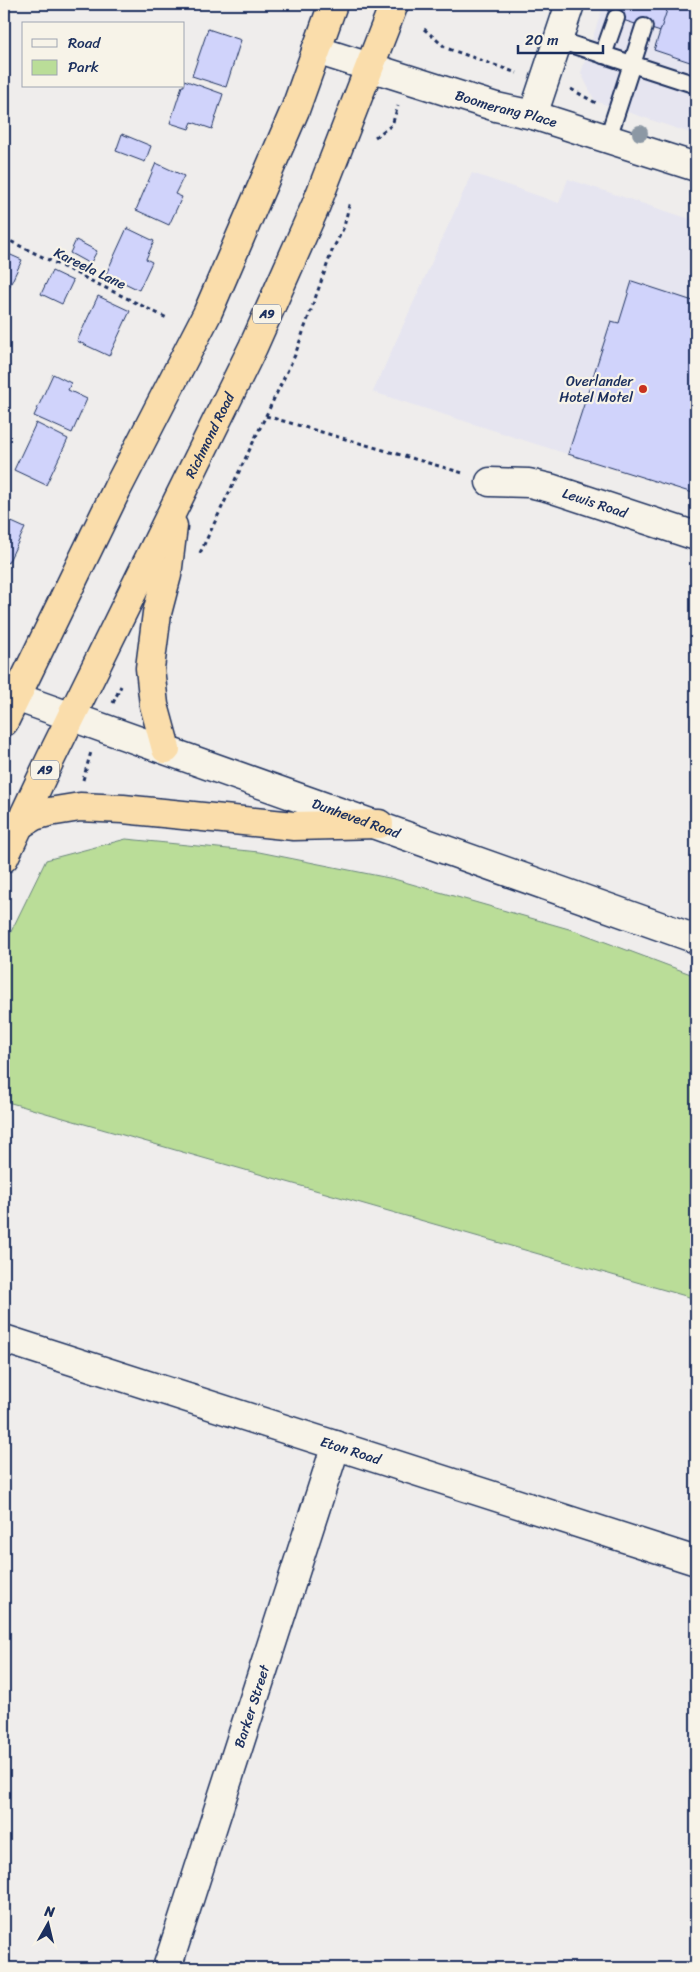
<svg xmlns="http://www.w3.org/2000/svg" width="700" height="1972" font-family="Sriracha,sans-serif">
	<rect width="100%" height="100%" fill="#efedec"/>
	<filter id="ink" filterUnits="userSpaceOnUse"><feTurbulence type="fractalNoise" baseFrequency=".02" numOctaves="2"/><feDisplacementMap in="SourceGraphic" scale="10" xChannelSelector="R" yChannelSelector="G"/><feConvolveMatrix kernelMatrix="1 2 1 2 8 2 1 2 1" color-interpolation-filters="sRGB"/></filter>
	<g filter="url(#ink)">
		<g fill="#e6e5f0">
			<polygon points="604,4 696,4 696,135 595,101 581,73"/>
			<polygon points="472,173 559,203 568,179 696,221 696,495 373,392"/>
		</g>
		<polygon fill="#badd98" stroke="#6a867b" points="126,839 259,852 394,879 576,931 696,976 696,1299 4,1101 4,946 46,860"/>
		<g fill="#d0d3fb" stroke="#1b2f5e">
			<polygon points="611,4 678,4 667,34 607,15"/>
			<polygon points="669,4 696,4 696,64 654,50"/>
			<polygon points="208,29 241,40 226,87 192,76"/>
			<polygon points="184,80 223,94 212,129 192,122 189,129 170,123 182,86 184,86"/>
			<polygon points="4,94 10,97 4,112"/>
			<polygon points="122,134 151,146 145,162 116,151"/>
			<polygon points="156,163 184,176 175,194 182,197 169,225 136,210"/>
			<polygon points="127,228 154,241 146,259 152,262 139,290 106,274"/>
			<polygon points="76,240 97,251 90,264 70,253"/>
			<polygon points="4,252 22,260 4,298"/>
			<polygon points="52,271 73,281 62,304 41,294"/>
			<polygon points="632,281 696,302 696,494 568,454 611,321 619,323"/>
			<polygon points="98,296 130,311 109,356 77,341"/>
			<polygon points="53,374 71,383 68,390 87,399 72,433 34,416"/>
			<polygon points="36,423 68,439 46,485 14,470"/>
			<polygon points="4,509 9,512 5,519 25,528 8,563 4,561"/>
		</g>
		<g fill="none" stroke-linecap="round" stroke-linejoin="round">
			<defs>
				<g id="lane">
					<polyline points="558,40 696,85"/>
					<polyline points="603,55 616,18"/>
					<polyline points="608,138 644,27"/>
				</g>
				<g id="street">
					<path id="s1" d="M 316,50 L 496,107 L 533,115 L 696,167"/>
					<polyline points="533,115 570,4"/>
					<path id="s2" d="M 490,482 L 529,483 L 550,488 L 696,536"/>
					<path id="s3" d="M 4,1339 L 696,1561"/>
					<path id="s4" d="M 167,1968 L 336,1445"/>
				</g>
				<g id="secondary">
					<path id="s5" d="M 16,697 L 696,939"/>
				</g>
				<g id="highway">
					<polyline points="4,722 117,489 207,314 295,110 333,4"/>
					<polyline points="166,749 154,705 150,668 157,613 167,575 173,526"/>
					<polyline points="21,824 34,816 49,812 80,807 123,809 294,826 379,824"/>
					<path id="s6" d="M 4,858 L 51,758 L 253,347 L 316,205 L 394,4"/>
				</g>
			</defs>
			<use href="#lane" stroke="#1b2f5e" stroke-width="20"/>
			<use href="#street" stroke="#1b2f5e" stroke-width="31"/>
			<use href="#secondary" stroke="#1b2f5e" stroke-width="31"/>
			<use href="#highway" stroke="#1b2f5e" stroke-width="31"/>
			<g stroke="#1b2f5e" stroke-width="3" stroke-dasharray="4 4" stroke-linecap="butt">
				<polyline points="424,29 446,48 517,73"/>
				<polyline points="571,89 596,103"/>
				<polyline points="375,137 392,125 398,106"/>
				<polyline points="4,238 167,318"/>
				<polyline points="266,416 463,473"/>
				<polyline points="200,553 295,355 332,251 344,227 350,201"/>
				<polyline points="113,703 121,686"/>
				<polyline points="83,780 91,752"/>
			</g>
			<use href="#lane" stroke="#f7f3e8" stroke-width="16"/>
			<use href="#street" stroke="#f7f3e8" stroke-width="28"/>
			<use href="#secondary" stroke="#f7f3e8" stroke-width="28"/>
			<use href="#highway" stroke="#faddab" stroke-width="28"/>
		</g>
		<circle fill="#8c98a4" cx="640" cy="133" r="8"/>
	</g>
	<circle fill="#c8321e" stroke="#f7f3e8" stroke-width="2" cx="643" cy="389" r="5"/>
	<g text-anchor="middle" stroke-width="4.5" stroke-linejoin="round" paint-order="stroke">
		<g fill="#f7f3e8" stroke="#5d6a87" stroke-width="1">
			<rect x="253" y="304.5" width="28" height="19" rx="4"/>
			<rect x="31" y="760.5" width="28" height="19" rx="4"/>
		</g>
		<g font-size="12" font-weight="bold" fill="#1b2f5e">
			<text x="267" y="318">A9</text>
			<text x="45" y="774">A9</text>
		</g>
		<g font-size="14" fill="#1b2f5e" stroke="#f7f3e8">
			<text dy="5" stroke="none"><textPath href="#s1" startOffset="199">Boomerang Place</textPath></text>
			<text transform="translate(90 268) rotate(26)" y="5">Kareela Lane</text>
			<text dy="5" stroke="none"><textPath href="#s6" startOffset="470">Richmond Road</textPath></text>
			<text dy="5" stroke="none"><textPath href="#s2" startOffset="108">Lewis Road</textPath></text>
			<text dy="5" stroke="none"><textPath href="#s5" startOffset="361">Dunheved Road</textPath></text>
			<text dy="5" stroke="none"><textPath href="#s3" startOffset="364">Eton Road</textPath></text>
			<text dy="5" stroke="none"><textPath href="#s4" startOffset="275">Barker Street</textPath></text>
		</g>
		<g font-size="14" fill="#1b2f5e" stroke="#f7f3e8" text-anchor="end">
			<text x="633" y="386">Overlander<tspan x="633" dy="16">Hotel Motel</tspan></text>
		</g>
	</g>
	<rect width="700" height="1972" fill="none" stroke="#f7f3e8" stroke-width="20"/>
	<rect x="10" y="10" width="680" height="1952" fill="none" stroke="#1b2f5e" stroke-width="2" filter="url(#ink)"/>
	<rect x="22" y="22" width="162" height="65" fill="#f7f3e8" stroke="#9fa5b1"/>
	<rect x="32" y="39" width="25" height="8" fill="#f7f3e8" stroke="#9fa5b1"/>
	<text x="68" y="48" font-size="15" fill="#1b2f5e">Road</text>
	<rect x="32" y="60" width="25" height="15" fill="#badd98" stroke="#9fa5b1"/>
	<text x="68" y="72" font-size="15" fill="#1b2f5e">Park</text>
	<g transform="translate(48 1924) rotate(8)" stroke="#f7f3e8" stroke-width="4" paint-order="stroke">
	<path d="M0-4L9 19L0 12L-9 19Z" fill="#1b2f5e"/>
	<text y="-8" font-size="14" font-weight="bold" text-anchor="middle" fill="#1b2f5e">N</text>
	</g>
	<path d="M518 45v8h85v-8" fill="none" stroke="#1b2f5e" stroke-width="2.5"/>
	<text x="525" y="45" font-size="15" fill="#1b2f5e" stroke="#f7f3e8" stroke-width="4" paint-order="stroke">20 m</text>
</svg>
